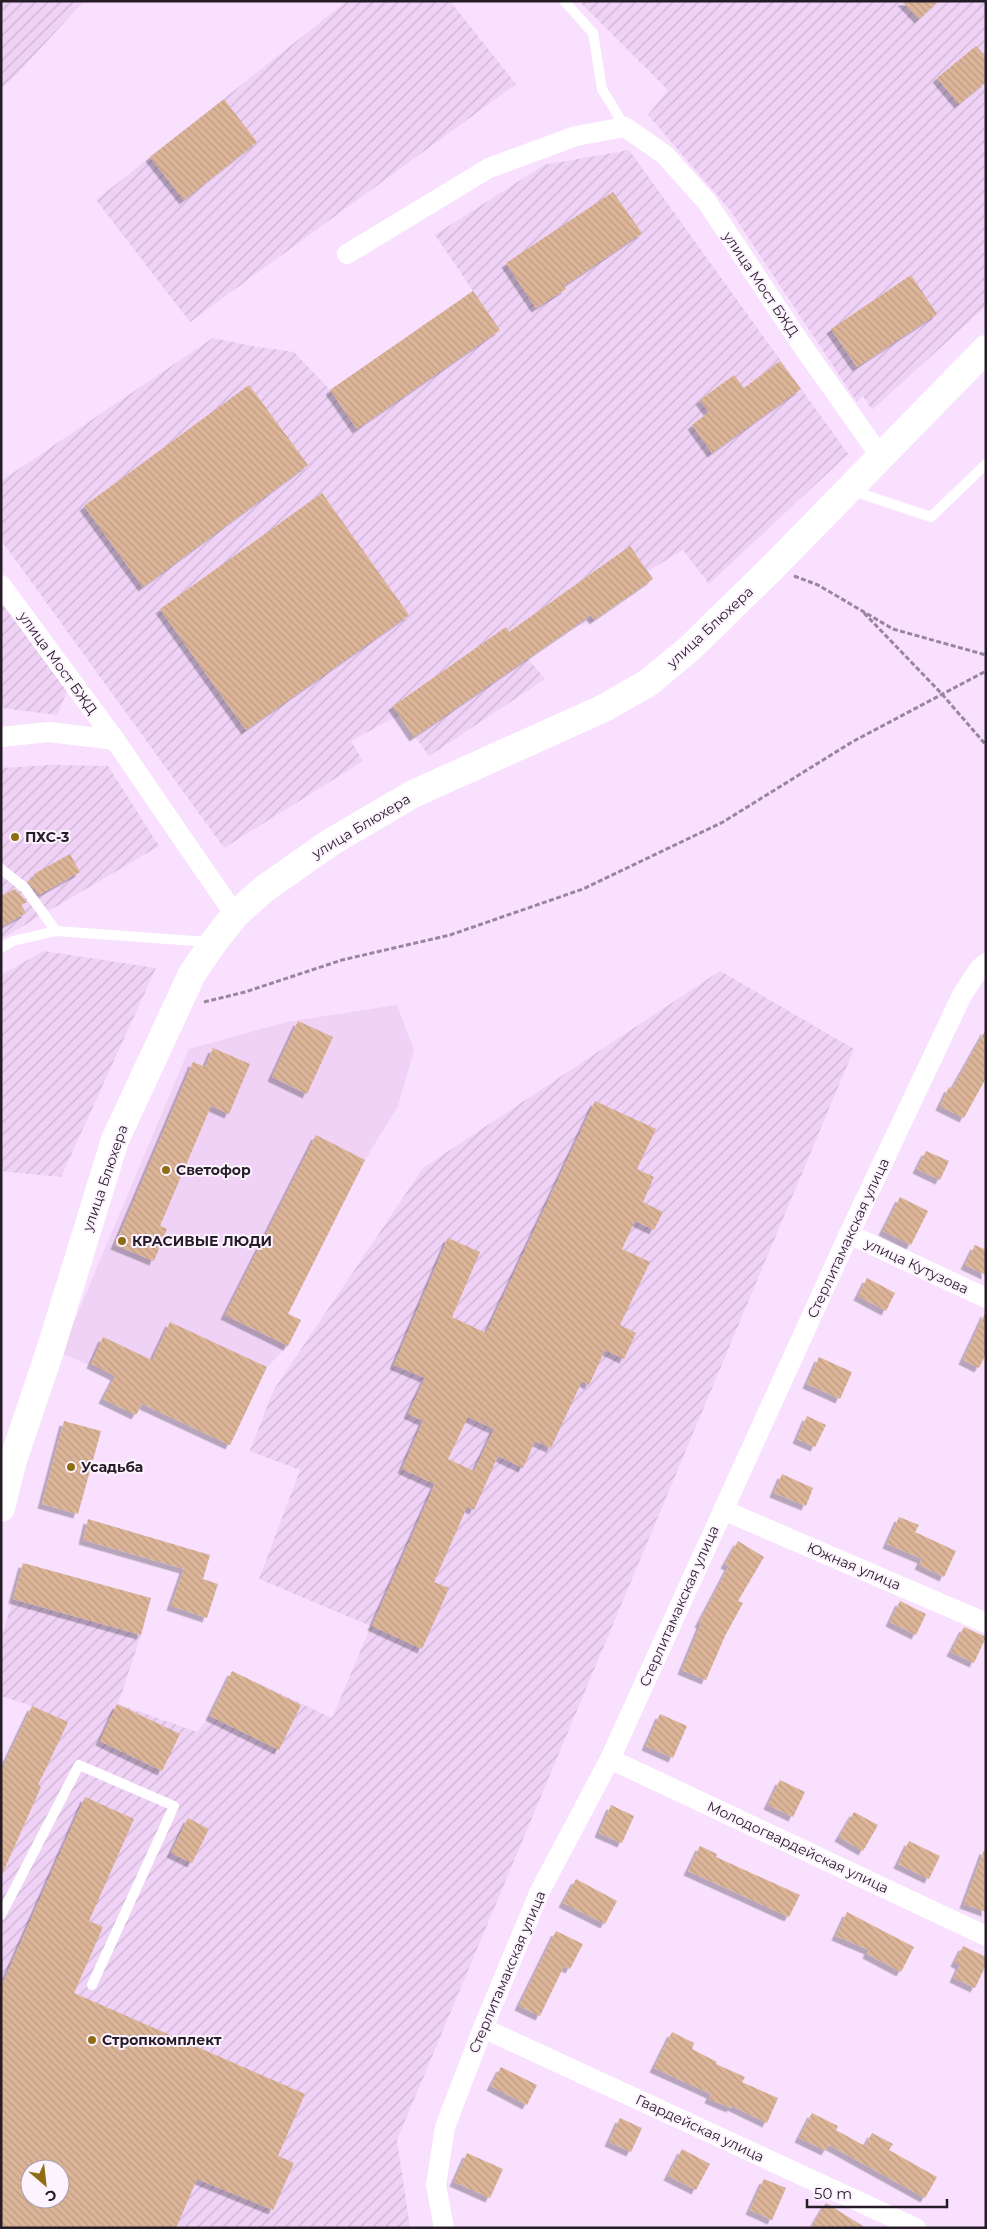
<svg xmlns="http://www.w3.org/2000/svg" width="987" height="2229" font-family="Montserrat,sans-serif">
	<defs>
		<pattern id="industrial-furrows" width="10" height="10" patternUnits="userSpaceOnUse" patternTransform="scale(1.25)"><rect width="10" height="10" fill="#efd2f6"/><path d="M-1 1l2-2M0 10L10 0M9 11l2-2" fill="none" stroke="#cdb4d3"/></pattern>
		<pattern id="building-back-hatch" width="6" height="6" patternUnits="userSpaceOnUse" patternTransform="scale(1.25)"><rect width="6" height="6" fill="#dcb598"/><path d="M-1 5l2 2M0 0l6 6M5-1l2 2" fill="none" stroke="#bd9b83"/></pattern>
		<filter id="shadow"><feDropShadow dx="-4.5" dy="4.5" stdDeviation="0" flood-color="#0004"/></filter>
	</defs>
	<rect width="100%" height="100%" fill="#f8e0fe"/>
	<polygon fill="#efd2f6" points="397,1005 414,1050 398,1106 365,1160 288,1313 301,1320 288,1346 267,1367 230,1445 142,1404 136,1415 103,1399 114,1376 61,1353 189,1049 287,1022"/>
	<g fill="url(#industrial-furrows)" fill-rule="evenodd">
		<polygon points="1,1 84,1 14,77 1,88"/>
		<polygon points="347,1 450,1 516,84 190,322 96,200"/>
		<polygon points="579,1 986,1 986,306 872,410 863,396 857,402 730,210 648,115 668,90"/>
		<polygon points="629,150 848,454 709,584 683,550 648,571 653,579 595,620 572,628 528,659 545,679 429,756 399,715 351,741 363,761 224,848 1,540 1,481 213,338 251,346 294,352 330,390 473,291 435,235 544,165"/>
		<polygon points="1,600 67,691 57,715 1,708"/>
		<polygon points="50,765 108,766 159,846 1,939 1,768"/>
		<polygon points="44,951 156,968 61,1177 1,1171 1,975"/>
		<path d="M 720,971 L 854,1049 L 397,2140 L 410,2228 L 1,2228 L 1,1877 L 41,1787 L 1,1769 L 9,1754 L 67,1722 L 32,1706 L 1,1696 L 1,1640 L 13,1599 L 141,1635 L 118,1704 L 197,1732 L 210,1716 L 232,1671 L 332,1718 L 371,1626 L 259,1579 L 300,1470 L 250,1451 L 273,1391 L 423,1168 ZM 30,2169 L 60,2169 L 60,2199 L 30,2199 Z"/>
	</g>
	<g fill="url(#building-back-hatch)" fill-rule="evenodd" filter="url(#shadow)">
		<polygon points="902,1 939,1 919,19"/>
		<polygon points="976,46 986,57 986,82 959,104 937,78"/>
		<polygon points="224,99 257,142 184,200 150,157"/>
		<polygon points="613,192 642,233 564,286 566,289 536,308 506,263"/>
		<polygon points="911,275 937,314 857,367 831,329"/>
		<polygon points="473,291 500,330 357,429 330,390"/>
		<polygon points="780,361 801,389 712,453 692,425 709,412 700,400 734,375 744,388"/>
		<polygon points="249,385 308,465 143,587 84,506"/>
		<polygon points="322,493 409,615 246,730 160,609"/>
		<polygon points="630,546 653,579 594,620 591,615 414,737 393,706 506,627 509,632"/>
		<polygon points="70,854 80,872 39,895 27,881 35,877 34,874"/>
		<polygon points="15,889 27,902 21,905 26,913 1,927 1,896"/>
		<polygon points="298,1021 333,1037 307,1094 272,1077"/>
		<polygon points="986,1029 986,1078 964,1118 940,1106 949,1087 952,1089"/>
		<polygon points="213,1048 250,1064 229,1114 211,1106 160,1226 167,1229 154,1261 115,1245 193,1062 205,1067"/>
		<path d="M 595,1101 L 656,1129 L 637,1169 L 654,1177 L 643,1202 L 663,1212 L 654,1230 L 635,1221 L 622,1249 L 650,1262 L 620,1325 L 636,1333 L 624,1359 L 605,1350 L 589,1385 L 582,1381 L 551,1448 L 535,1441 L 523,1468 L 498,1456 L 474,1510 L 467,1507 L 434,1582 L 449,1588 L 422,1649 L 372,1626 L 435,1484 L 402,1469 L 423,1421 L 408,1414 L 425,1378 L 394,1365 L 448,1238 L 480,1252 L 452,1317 L 486,1333 ZM 468,1417 L 494,1429 L 474,1471 L 448,1459 Z"/>
		<polygon points="316,1135 365,1160 288,1314 301,1320 288,1346 225,1315"/>
		<polygon points="926,1151 949,1161 940,1180 917,1169"/>
		<polygon points="900,1197 928,1211 911,1245 883,1231"/>
		<polygon points="975,1245 986,1250 986,1275 965,1265"/>
		<polygon points="867,1278 895,1293 886,1311 858,1296"/>
		<polygon points="986,1311 986,1354 979,1368 963,1360"/>
		<polygon points="170,1322 267,1367 230,1445 142,1404 136,1415 103,1399 115,1376 91,1364 103,1337 152,1360"/>
		<polygon points="819,1357 852,1372 840,1399 807,1384"/>
		<polygon points="807,1416 826,1425 815,1447 797,1439"/>
		<polygon points="64,1421 101,1431 78,1514 42,1504"/>
		<polygon points="782,1474 813,1488 806,1506 774,1493"/>
		<polygon points="899,1517 919,1525 915,1532 956,1551 944,1577 919,1565 922,1559 887,1544"/>
		<polygon points="88,1519 210,1555 203,1579 218,1584 207,1618 171,1606 184,1569 83,1540"/>
		<polygon points="738,1541 764,1557 738,1601 743,1603 725,1636 706,1680 682,1670 701,1624 699,1623 729,1566 725,1564"/>
		<polygon points="23,1563 151,1598 141,1635 13,1599"/>
		<polygon points="900,1601 926,1614 916,1635 890,1622"/>
		<polygon points="964,1627 986,1637 974,1663 951,1652"/>
		<polygon points="232,1671 301,1705 279,1750 210,1716"/>
		<polygon points="117,1704 180,1734 162,1771 100,1741"/>
		<polygon points="32,1706 68,1722 38,1785 41,1787 1,1877 1,1771"/>
		<polygon points="660,1714 687,1726 673,1758 646,1746"/>
		<polygon points="780,1780 805,1792 793,1817 768,1805"/>
		<path d="M 85,1797 L 134,1819 L 89,1921 L 103,1927 L 74,1993 L 305,2094 L 278,2156 L 294,2163 L 273,2210 L 197,2179 L 176,2228 L 1,2228 L 1,1987 ZM 30,2169 L 60,2169 L 60,2199 L 30,2199 Z"/>
		<polygon points="611,1805 634,1816 622,1843 599,1833"/>
		<polygon points="854,1812 878,1825 863,1851 839,1837"/>
		<polygon points="188,1818 209,1829 192,1863 171,1853"/>
		<polygon points="909,1841 940,1856 929,1879 898,1864"/>
		<polygon points="700,1846 717,1854 716,1857 800,1895 789,1917 688,1871"/>
		<polygon points="984,1850 986,1850 986,1912 964,1904"/>
		<polygon points="576,1879 617,1901 605,1924 563,1903"/>
		<polygon points="847,1912 914,1947 901,1972 867,1954 869,1950 836,1936"/>
		<polygon points="556,1931 583,1944 570,1969 564,1966 540,2016 519,2006"/>
		<polygon points="963,1946 986,1957 986,1965 975,1988 954,1978 960,1965 955,1962"/>
		<polygon points="672,2032 694,2043 692,2049 717,2062 716,2064 745,2077 742,2082 778,2098 767,2123 732,2106 731,2108 709,2099 711,2094 654,2068"/>
		<polygon points="501,2067 537,2085 527,2105 491,2086"/>
		<polygon points="812,2113 838,2126 836,2130 865,2146 872,2133 893,2144 889,2150 937,2177 925,2198 829,2145 826,2151 799,2138"/>
		<polygon points="620,2118 642,2128 631,2152 609,2142"/>
		<polygon points="682,2149 710,2164 696,2190 668,2176"/>
		<polygon points="467,2153 503,2169 490,2198 454,2182"/>
		<polygon points="764,2179 786,2188 772,2220 750,2210"/>
		<polygon points="826,2203 866,2228 811,2228"/>
	</g>
	<g fill="none" stroke-linecap="round" stroke-linejoin="round">
		<g stroke="#98879c" stroke-width="3" stroke-dasharray="5 2.5" stroke-linecap="butt">
			<polyline points="794,576 818,585 893,629 986,655"/>
			<polyline points="864,613 941,693 986,745"/>
			<polyline points="204,1002 245,992 342,960 450,935 583,889 723,822 852,742 986,671"/>
		</g>
		<g stroke="#fff" stroke-width="10">
			<polyline points="564,1 593,33 602,89 625,127"/>
			<polyline points="850,490 931,517 986,464"/>
			<polyline points="1,869 25,888 56,931"/>
			<polyline points="1,948 13,941 56,931 209,942"/>
			<polyline points="1,1915 79,1765 174,1806 92,1985"/>
		</g>
		<g stroke="#fff" stroke-width="20">
			<polyline points="347,254 489,168 576,136 625,127 665,155 707,202 801,344 881,457"/>
			<polyline points="1,585 115,740"/>
			<polyline points="1,737 49,732 115,740 235,915"/>
			<polyline points="849,1234 986,1298"/>
			<polyline points="723,1510 986,1623"/>
			<polyline points="610,1759 986,1936"/>
			<polyline points="483,2028 916,2228"/>
			<polyline points="444,2228 436,2185 445,2127 483,2028 540,1891 610,1759 849,1234 962,995 979,969 986,963"/>
		</g>
		<polyline stroke="#fff" stroke-width="28" points="1,1508 13,1460 49,1354 115,1140 192,974 213,943 235,915 264,889 331,842 413,794 602,709 648,683 689,649 772,568 986,349"/>
	</g>
	<g fill="#8f6e13" stroke="#fdf3ff" stroke-width="2">
		<circle cx="15" cy="837" r="5"/>
		<circle cx="166" cy="1170" r="5"/>
		<circle cx="122" cy="1241" r="5"/>
		<circle cx="71" cy="1467" r="5"/>
		<circle cx="92" cy="2040" r="5"/>
	</g>
	<g text-anchor="middle" stroke-width="4" stroke-linejoin="round" paint-order="stroke">
		<g font-size="14" fill="#251c27" stroke="#fdf3ff">
			<text transform="translate(761 284) rotate(56)" y="5">улица Мост БЖД</text>
			<text transform="translate(710 627) rotate(-43)" y="5">улица Блюхера</text>
			<text transform="translate(58 663) rotate(54)" y="5">улица Мост БЖД</text>
			<text transform="translate(361 826) rotate(-31)" y="5">улица Блюхера</text>
			<text transform="translate(105 1178) rotate(-71)" y="5">улица Блюхера</text>
			<text transform="translate(848 1238) rotate(-65)" y="5">Стерлитамакская улица</text>
			<text transform="translate(917 1266) rotate(25)" y="5">улица Кутузова</text>
			<text transform="translate(854 1566) rotate(23)" y="5">Южная улица</text>
			<text transform="translate(679 1606) rotate(-66)" y="5">Стерлитамакская улица</text>
			<text transform="translate(798 1847) rotate(25)" y="5">Молодогвардейская улица</text>
			<text transform="translate(507 1972) rotate(-67)" y="5">Стерлитамакская улица</text>
			<text transform="translate(700 2128) rotate(25)" y="5">Гвардейская улица</text>
		</g>
		<g font-size="14" font-weight="bold" fill="#251c27" stroke="#fdf3ff" text-anchor="start">
			<text x="25" y="842">ПХС-3</text>
			<text x="176" y="1175">Светофор</text>
			<text x="132" y="1246">КРАСИВЫЕ ЛЮДИ</text>
			<text x="81" y="1472">Усадьба</text>
			<text x="102" y="2045">Стропкомплект</text>
		</g>
	</g>
	<rect width="987" height="2229" fill="none" stroke="#251c27" stroke-width="5"/>
	<g transform="translate(45 2184) rotate(152)"><circle r="24" fill="#fdf3ff" stroke="#a79da9"/>
	<path d="M0-4L9 19L0 12L-9 19Z" fill="#8f6e13"/>
	<text y="-8" font-size="14" font-weight="bold" text-anchor="middle" fill="#251c27">С</text>
	</g>
	<path d="M807 2199v8h140v-8" fill="none" stroke="#251c27" stroke-width="2.5"/>
	<text x="814" y="2199" font-size="15" fill="#251c27" stroke="#fdf3ff" stroke-width="4" paint-order="stroke">50 m</text>
</svg>
